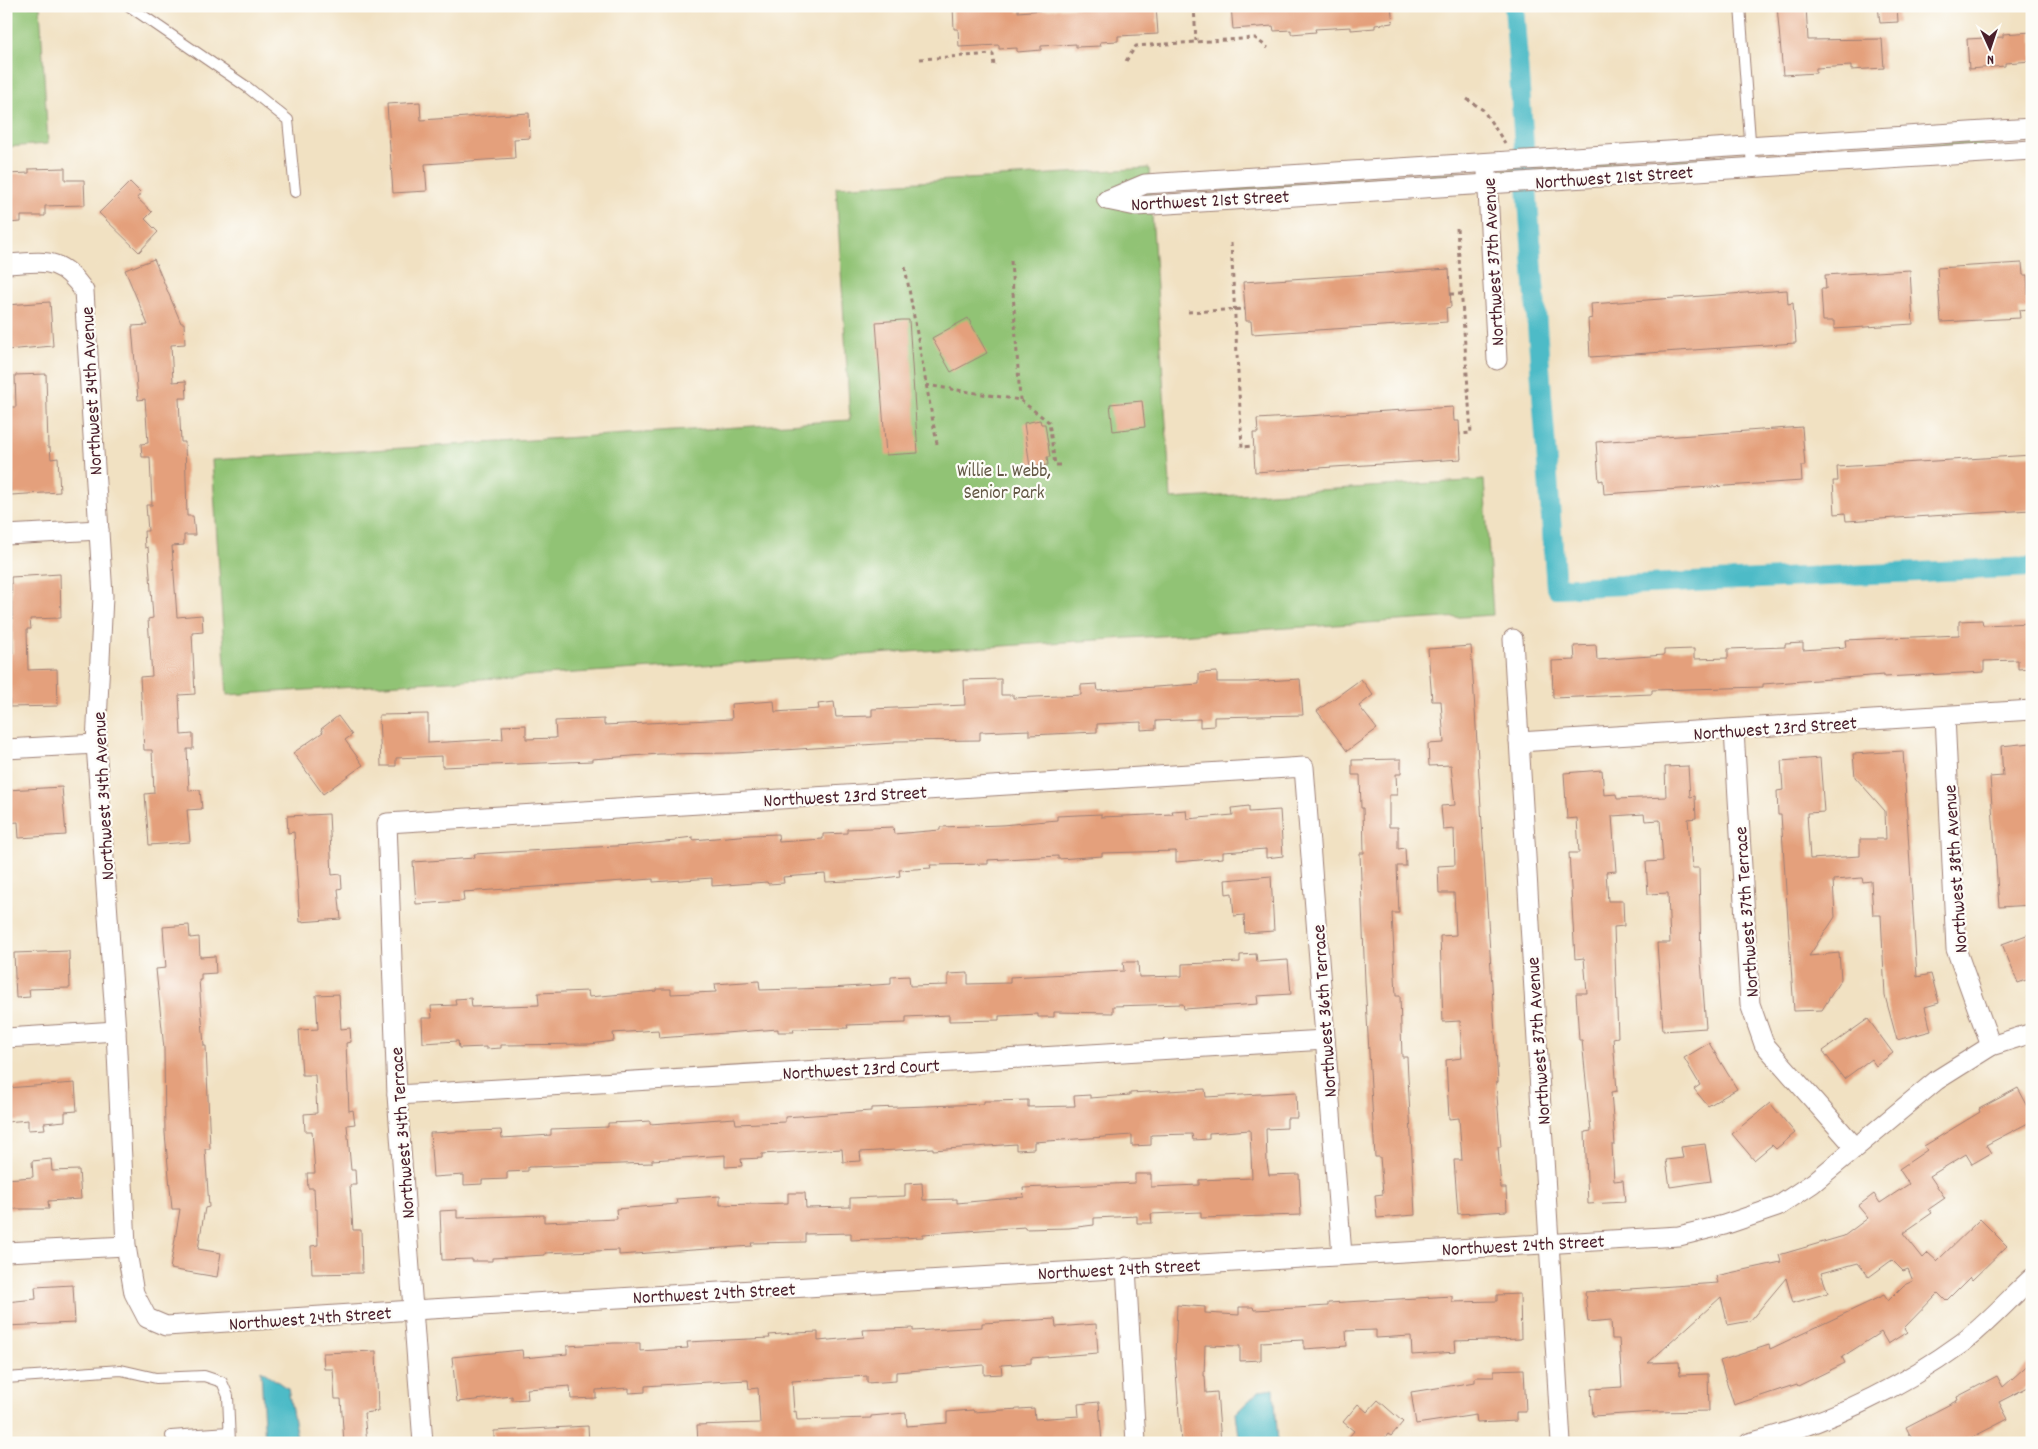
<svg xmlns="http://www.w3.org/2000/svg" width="2038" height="1449" font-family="Dekko,sans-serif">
	<rect width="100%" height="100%" fill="#fdfcf7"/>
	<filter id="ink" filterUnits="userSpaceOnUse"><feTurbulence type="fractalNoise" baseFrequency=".02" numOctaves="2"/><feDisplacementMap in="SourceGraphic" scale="10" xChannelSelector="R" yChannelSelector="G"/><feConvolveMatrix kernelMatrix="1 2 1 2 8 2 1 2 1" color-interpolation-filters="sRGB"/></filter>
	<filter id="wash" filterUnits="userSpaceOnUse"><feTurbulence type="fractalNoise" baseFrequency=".0096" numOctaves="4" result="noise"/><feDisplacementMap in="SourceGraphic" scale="20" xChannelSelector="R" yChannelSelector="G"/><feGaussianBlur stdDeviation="1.12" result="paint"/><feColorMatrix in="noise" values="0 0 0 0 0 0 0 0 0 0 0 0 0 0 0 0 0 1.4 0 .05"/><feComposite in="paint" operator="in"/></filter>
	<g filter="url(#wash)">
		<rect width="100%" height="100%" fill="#f1e1c2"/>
		<g fill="#91c374" stroke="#6e7150">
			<polygon points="6,6 40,6 48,144 6,147"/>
			<polygon points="1983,140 1983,144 1980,147 1821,156 1817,154 1817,150"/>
			<polygon points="1742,155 1742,159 1497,174 1497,170"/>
			<polygon points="1149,168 1171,499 1484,480 1493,615 227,695 212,460 850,420 836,187"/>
			<polygon points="1460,172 1460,177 1223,192 1222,188"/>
		</g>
		<g fill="#4ebbc7" stroke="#4c6d79">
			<polygon points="261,1370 288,1389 298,1443 265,1443"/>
			<polygon points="1274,1389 1278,1443 1240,1443 1236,1413 1259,1391"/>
		</g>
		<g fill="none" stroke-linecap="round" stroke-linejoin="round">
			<polyline stroke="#4ebbc7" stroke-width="20" points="1514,6 1556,588 2032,567"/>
		</g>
		<g id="blocks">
			<g fill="#e4a07b">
				<polygon points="953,6 1018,6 1018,12 1094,6 1156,6 1158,34 1118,36 1118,41 1100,42 1101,46 1076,47 1076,44 1041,46 1041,50 1017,52 1017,48 999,49 999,45 959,47 958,29 954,29"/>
				<polygon points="1231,6 1391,6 1393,23 1375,25 1375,28 1351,30 1351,27 1315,29 1316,32 1291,34 1291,30 1274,31 1273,26 1233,29"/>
				<polygon points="1777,6 1806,6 1808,40 1882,39 1884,68 1851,70 1851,66 1816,68 1816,73 1783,75"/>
				<polygon points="1878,6 1897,6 1898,22 1880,23"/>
				<polygon points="2032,32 2032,61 2005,63 2005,66 1969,69 1967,39 2003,37 2003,34"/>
				<polygon points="420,102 421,120 529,113 530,138 514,139 515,158 425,164 427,191 393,193 387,104"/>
				<polygon points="65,168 65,180 84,180 85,205 45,206 45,216 21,216 21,222 6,223 6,174 29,173 29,169"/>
				<polygon points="130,182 141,193 137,198 152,212 145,219 158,232 139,252 99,213"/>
				<polygon points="154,259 181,323 184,323 185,344 171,345 173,382 186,381 187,398 179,398 181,442 185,442 187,516 193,516 195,535 184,535 184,545 172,546 177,617 202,615 203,632 192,633 195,694 179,695 181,735 193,734 193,749 187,749 189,791 200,790 202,809 187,810 190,842 149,845 145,794 154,793 152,750 144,750 140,677 152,676 148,619 153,618 148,547 145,548 144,531 148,531 146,505 152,505 150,457 142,457 141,444 148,443 145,399 138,400 132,326 148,325 125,270"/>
				<polygon points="2022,263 2023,275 2027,275 2029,309 2019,310 2020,318 1941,322 1937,268"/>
				<polygon points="1449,269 1451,307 1446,308 1447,322 1252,334 1251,321 1246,321 1243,282"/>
				<polygon points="1910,270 1913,324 1834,329 1834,321 1823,321 1821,289 1826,289 1825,275"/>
				<polygon points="1787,290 1788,304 1793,303 1796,343 1590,357 1588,319 1592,318 1591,304"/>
				<polygon points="50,302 53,346 6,350 6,305"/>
				<polygon points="968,318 987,353 951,372 932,338"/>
				<polygon points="902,320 909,320 918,453 886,455 876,322"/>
				<polygon points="46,374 48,447 50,447 51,459 58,458 60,492 11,495 6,407 16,407 15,375"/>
				<polygon points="1142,401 1145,427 1113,431 1110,404"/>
				<polygon points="1453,407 1454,421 1459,421 1461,459 1255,472 1253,433 1258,433 1257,419"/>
				<polygon points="1040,420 1041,424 1045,424 1050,457 1047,457 1048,465 1030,467 1024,423"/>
				<polygon points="1802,427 1805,466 1801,466 1802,481 1604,494 1603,480 1599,481 1596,442"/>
				<polygon points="2032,455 2031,510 1846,521 1845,513 1835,514 1833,481 1838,481 1837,467"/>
				<polygon points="60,574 61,618 30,619 31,629 27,629 28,670 57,669 58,706 10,707 7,654 13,653 11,577"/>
				<polygon points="1982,620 1983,625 2032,623 2032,668 2018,669 2018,660 1984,661 1984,672 1884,677 1884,675 1763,684 1763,687 1652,690 1652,694 1553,698 1552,661 1575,660 1574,646 1596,645 1597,660 1664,655 1664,650 1694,649 1694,659 1728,658 1728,649 1785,647 1785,644 1803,643 1803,650 1846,647 1845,640 1959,635 1959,621"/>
				<polygon points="1471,646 1498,1082 1496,1083 1501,1147 1498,1147 1501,1188 1506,1188 1507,1211 1458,1214 1454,1160 1462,1160 1459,1118 1449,1119 1446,1060 1462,1058 1460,1021 1443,1022 1440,936 1456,935 1454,893 1439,893 1438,866 1455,865 1454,829 1443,830 1441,806 1455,805 1451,765 1429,766 1428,744 1444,743 1441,701 1432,701 1428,649"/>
				<polygon points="1217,672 1217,682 1247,682 1300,679 1303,715 1214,717 1214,726 1200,727 1200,719 1156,721 1156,729 1141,730 1141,722 1097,724 1097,732 1029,735 1029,730 980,732 980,740 894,741 894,743 735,753 659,754 592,759 592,761 442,767 442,756 396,758 396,766 381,766 379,715 428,714 428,743 503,739 502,726 526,725 526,739 556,738 555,721 604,719 604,725 732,719 731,704 774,701 775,712 819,709 818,704 834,702 836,717 872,716 872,709 965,705 964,680 1001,679 1001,695 1013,695 1013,698 1081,695 1081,685 1097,684 1098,691 1199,684 1199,673"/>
				<polygon points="1361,679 1373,695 1359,706 1377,729 1347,751 1317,711"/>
				<polygon points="338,716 352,735 345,740 363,765 323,794 293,753 323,732 321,729"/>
				<polygon points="2031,743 2032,905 1999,907 1990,777 2003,776 2001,746"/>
				<polygon points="1903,751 1917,977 1931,974 1939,1003 1925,1007 1931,1031 1897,1040 1885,996 1881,915 1873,915 1871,881 1863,882 1862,878 1833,880 1835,917 1809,956 1839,953 1841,979 1822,1010 1794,1011 1781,815 1778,815 1777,791 1783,790 1781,761 1820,758 1824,812 1807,813 1810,859 1860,856 1860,839 1886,839 1885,811 1855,777 1853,754"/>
				<polygon points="1401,759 1401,774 1396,774 1397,795 1389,795 1389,827 1398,827 1398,849 1405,848 1406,866 1397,866 1399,913 1392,913 1396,996 1400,996 1402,1057 1407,1057 1415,1215 1377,1218 1375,1195 1383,1194 1380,1157 1375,1157 1365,982 1360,853 1364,853 1363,808 1361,808 1360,775 1352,775 1352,760"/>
				<polygon points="1688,766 1690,797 1695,796 1696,818 1688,819 1692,868 1699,868 1701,961 1706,1028 1663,1031 1657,943 1670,943 1668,893 1648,894 1646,862 1663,861 1660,820 1645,821 1644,814 1612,816 1616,871 1606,872 1608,901 1623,901 1624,926 1614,927 1618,1037 1613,1038 1617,1091 1611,1092 1615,1145 1612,1145 1614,1181 1623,1180 1625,1202 1588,1204 1585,1132 1591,1131 1582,1040 1579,1040 1576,993 1587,993 1584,958 1575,959 1569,853 1579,853 1577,818 1567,819 1564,773 1602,770 1604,795 1616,794 1617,799 1666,797 1665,767"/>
				<polygon points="62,787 66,835 19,838 18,822 6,823 6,790"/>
				<polygon points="1249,806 1249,812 1280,810 1283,856 1266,858 1266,849 1223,852 1223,858 1176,862 1176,851 1102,853 1102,856 1058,859 1058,856 988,860 988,864 930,865 931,868 899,870 900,876 870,880 826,882 825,874 783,877 784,883 768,884 767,882 712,886 712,878 653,882 653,879 463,892 464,901 416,904 413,862 475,858 474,854 633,845 676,841 676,839 693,837 693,840 750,835 778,834 779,842 823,839 823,834 847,833 847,829 893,827 894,834 940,830 940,827 1002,825 1057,820 1057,816 1101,814 1101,817 1173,814 1172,811 1186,810 1187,819 1233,815 1232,808"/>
				<polygon points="329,814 332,875 341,874 342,888 338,889 341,919 300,922 294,832 288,833 287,816"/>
				<polygon points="1271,876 1274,931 1245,933 1244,915 1234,916 1232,893 1226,894 1225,880"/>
				<polygon points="189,925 190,938 199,937 200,957 215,956 216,973 201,974 201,980 199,980 204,1046 206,1046 210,1149 205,1149 209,1207 205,1208 198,1249 221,1253 217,1277 170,1269 180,1209 172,1209 165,1133 164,1049 156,969 166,968 163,927"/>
				<polygon points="2032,933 2032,978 2018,983 2002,944"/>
				<polygon points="69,951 70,988 29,989 30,997 16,998 14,953"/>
				<polygon points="1256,954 1257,962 1288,960 1291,994 1257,996 1258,1004 1184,1009 1183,1004 1113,1006 1113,1013 1054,1012 1054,1017 1038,1017 1038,1014 999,1016 999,1020 949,1021 949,1015 906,1017 906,1023 847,1025 848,1028 793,1029 794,1032 778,1032 778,1029 659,1038 658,1030 613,1033 614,1041 590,1044 501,1045 501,1048 486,1049 486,1047 459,1048 458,1041 423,1043 422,1018 432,1018 431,1006 456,1005 455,999 471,998 472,1007 539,1005 538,993 588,991 589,997 657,991 657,989 671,989 671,994 716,992 715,984 759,981 760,990 831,988 891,984 891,977 909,976 910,986 948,985 948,974 968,973 968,984 1010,983 1010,977 1124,971 1123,962 1138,962 1139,977 1182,976 1182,964 1240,962 1240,955"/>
				<polygon points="339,994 341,1029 350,1028 351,1042 346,1043 349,1111 353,1110 355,1124 347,1125 351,1170 355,1170 356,1185 350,1185 353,1230 361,1230 362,1273 312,1274 311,1246 318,1245 317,1209 315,1209 314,1188 308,1188 307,1173 315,1173 312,1131 305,1131 304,1114 317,1113 315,1075 302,1075 299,1030 318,1029 316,995"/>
				<polygon points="1868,1019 1893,1053 1876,1066 1871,1059 1844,1079 1823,1051"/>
				<polygon points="1709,1043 1737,1089 1708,1106 1694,1089 1700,1085 1684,1058"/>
				<polygon points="75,1083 77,1111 65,1112 65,1121 44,1123 45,1129 28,1130 28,1120 6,1122 6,1088"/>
				<polygon points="2018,1088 2032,1114 2032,1121 1986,1145 1991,1153 1972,1164 1966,1154 1930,1176 1945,1198 1929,1209 1932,1213 1903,1233 1923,1258 1928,1253 1937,1261 1980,1219 2007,1246 1972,1280 1970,1277 1946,1301 1938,1293 1904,1328 1907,1332 1888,1344 1881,1332 1842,1357 1845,1363 1798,1386 1797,1384 1734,1405 1720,1361 1769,1345 1770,1349 1884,1295 1888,1301 1904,1285 1913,1281 1908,1269 1903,1271 1892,1260 1869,1277 1858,1263 1821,1273 1828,1293 1793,1303 1786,1278 1750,1321 1728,1325 1721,1297 1648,1363 1679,1362 1680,1375 1708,1374 1709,1411 1655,1412 1593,1416 1591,1389 1622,1387 1619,1339 1612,1339 1611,1320 1588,1322 1585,1292 1718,1283 1716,1276 1781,1262 1779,1255 1844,1236 1868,1218 1858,1206 1874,1194 1880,1203 1909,1184 1899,1169 1927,1150 1924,1146 1980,1112 1979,1109"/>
				<polygon points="1205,1089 1206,1097 1296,1092 1297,1118 1287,1118 1287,1128 1266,1129 1267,1163 1269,1175 1299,1174 1301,1215 1201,1218 1201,1212 1151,1214 1152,1223 1137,1223 1137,1216 1094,1218 1094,1225 1069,1228 1025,1229 1025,1227 923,1234 923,1237 851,1240 851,1233 805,1234 805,1242 751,1243 752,1246 619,1255 619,1250 545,1253 545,1255 492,1258 492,1261 472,1261 472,1259 442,1260 440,1211 457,1210 457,1218 544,1215 544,1222 617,1219 616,1209 677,1204 676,1199 720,1196 720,1205 788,1203 788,1193 805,1193 806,1208 850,1207 850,1198 905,1196 905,1184 922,1183 923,1200 957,1199 957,1203 1024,1197 1023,1188 1135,1183 1135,1174 1151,1174 1151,1187 1199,1185 1199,1180 1252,1178 1250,1130 1209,1133 1209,1139 1193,1140 1192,1134 1151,1135 1151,1145 1132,1146 1132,1135 1034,1142 1034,1149 1016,1150 1016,1144 933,1150 933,1148 860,1152 861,1161 843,1162 842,1149 762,1154 762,1158 741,1159 742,1166 725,1167 725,1155 652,1160 652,1163 528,1167 528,1171 507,1172 507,1179 482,1180 482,1184 464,1185 464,1175 433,1177 430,1133 501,1130 502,1138 551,1135 551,1129 608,1127 608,1123 633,1122 650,1121 650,1124 735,1118 736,1124 785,1122 785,1117 871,1111 871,1108 984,1104 984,1101 994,1101 1028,1100 1028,1107 1075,1106 1074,1096 1090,1095 1090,1098 1130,1095 1130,1093"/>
				<polygon points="1770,1103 1795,1133 1776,1149 1772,1145 1754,1160 1732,1134"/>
				<polygon points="1705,1144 1711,1181 1670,1187 1666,1160 1683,1158 1681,1147"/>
				<polygon points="51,1159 52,1171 79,1170 81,1199 48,1201 49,1209 6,1209 6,1179 33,1177 32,1161"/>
				<polygon points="73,1285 75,1323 6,1326 6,1302 36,1299 35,1287"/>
				<polygon points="1520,1294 1521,1339 1455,1341 1456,1352 1412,1355 1411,1336 1376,1338 1376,1330 1346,1331 1347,1346 1304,1349 1304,1340 1261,1342 1261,1360 1240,1361 1240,1346 1205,1345 1204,1376 1205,1376 1206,1393 1217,1392 1221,1443 1181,1443 1175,1357 1177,1305 1205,1307 1205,1313 1239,1315 1239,1307 1253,1307 1254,1310 1296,1308 1328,1306 1328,1303 1452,1296 1452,1302 1497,1301 1497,1295"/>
				<polygon points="1055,1319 1056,1327 1096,1324 1098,1353 1031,1358 1031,1363 1001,1365 1002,1374 984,1375 984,1365 896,1372 896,1381 867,1383 867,1376 792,1381 794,1412 796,1411 797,1420 871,1418 871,1416 906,1413 907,1426 947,1423 947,1412 973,1410 974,1412 1034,1408 1035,1419 1079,1416 1078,1404 1099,1402 1102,1443 698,1443 697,1425 760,1423 758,1388 749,1389 748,1380 690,1383 645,1386 645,1392 629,1393 629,1388 596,1390 596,1398 571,1399 570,1386 527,1389 528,1399 512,1400 512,1396 457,1402 452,1357 522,1350 523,1358 567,1354 567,1346 614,1343 640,1343 640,1351 688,1348 687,1342 770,1338 769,1335 795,1333 818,1332 818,1341 864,1337 863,1330 913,1328 913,1331 982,1327 982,1323"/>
				<polygon points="376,1351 378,1411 364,1413 367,1443 344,1443 341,1399 335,1399 333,1369 324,1369 323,1353"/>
				<polygon points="2032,1361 2032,1385 1999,1402 2008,1419 1961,1443 1914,1443 1906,1427 1958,1400 1957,1397 1997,1376 2003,1387"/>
				<polygon points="1524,1369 1526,1412 1516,1412 1516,1421 1477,1423 1476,1415 1416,1424 1411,1392 1475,1382 1475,1377 1494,1377 1494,1370"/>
				<polygon points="1378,1400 1403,1422 1391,1436 1388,1434 1381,1443 1344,1443 1354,1431 1343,1422 1358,1404 1367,1412"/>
				<polygon points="588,1426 589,1443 494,1443 494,1431"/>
			</g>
		</g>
	</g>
	<g filter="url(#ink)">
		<use href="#blocks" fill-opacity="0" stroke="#9e8076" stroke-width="1"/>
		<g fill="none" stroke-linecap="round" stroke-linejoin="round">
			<defs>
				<g id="service">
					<polyline points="129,6 247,87 288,120 295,192"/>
					<polyline points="1740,6 1752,167"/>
					<polyline points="6,1378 121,1370 156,1378 204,1376 222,1382 228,1396 230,1443"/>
					<polyline points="171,1436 229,1432"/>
				</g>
				<g id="minor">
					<polyline points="1487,172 1497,360"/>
					<polyline points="1107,200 1145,184 2032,128"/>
					<polyline points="1107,200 1136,206 2032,150"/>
					<path d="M 6,264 C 45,262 60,256 84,291 L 103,596 L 96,744 L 116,1031 L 126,1246 L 134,1293 L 147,1318 L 166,1326 L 413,1310 L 1679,1236 L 1724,1225 L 1777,1207 L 1813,1183 L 1937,1080 L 1991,1046 L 2032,1033"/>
					<polyline points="6,535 99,530"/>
					<polyline points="1513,639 1561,1443"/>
					<polyline points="1945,716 1956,949 1991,1046"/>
					<polyline points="1734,730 1750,1004 1764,1044 1855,1147"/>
					<polyline points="1519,742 2032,710"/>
					<polyline points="6,749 96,744"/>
					<polyline points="6,1038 116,1031"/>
					<polyline points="397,1095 1325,1040"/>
					<polyline points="6,1252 126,1246"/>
					<polyline points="1126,1267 1136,1443"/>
					<polyline points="423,1443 397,1095 387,823 1304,767 1342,1255"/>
					<path d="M 1749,1443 C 1825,1424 1899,1389 1962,1343 C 1987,1324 2009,1299 2032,1278"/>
				</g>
			</defs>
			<use href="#service" stroke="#9e8076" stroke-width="12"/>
			<use href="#minor" stroke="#9e8076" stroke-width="21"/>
			<g stroke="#9e8076" stroke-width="3" stroke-dasharray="4 4" stroke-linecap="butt">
				<polyline points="1194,6 1196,41"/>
				<polyline points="920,59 993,54 994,67"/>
				<polyline points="1126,61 1136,46 1255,38 1268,48"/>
				<polyline points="1467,99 1483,110 1505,143"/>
				<polyline points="1457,228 1471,433 1460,434"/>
				<polyline points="1231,243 1242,447 1253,446"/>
				<polyline points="1011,261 1020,400"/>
				<polyline points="905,267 937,444"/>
				<polyline points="1450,294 1462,294"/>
				<polyline points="1188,312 1245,309"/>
				<polyline points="926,385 1020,400 1049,422 1055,465 1061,465"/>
			</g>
			<use href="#service" stroke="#fff" stroke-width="10"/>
			<use href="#minor" stroke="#fff" stroke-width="19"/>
		</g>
	</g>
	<g text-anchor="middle" stroke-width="4.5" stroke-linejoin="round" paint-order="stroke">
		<g font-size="19" fill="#4a1f2b" stroke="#fdfcf7">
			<text transform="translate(1614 176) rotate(-4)" y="7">Northwest 21st Street</text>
			<text transform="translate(1210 199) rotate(-3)" y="7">Northwest 21st Street</text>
			<text transform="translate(1492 262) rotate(-93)" y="7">Northwest 37th Avenue</text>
			<text transform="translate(90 391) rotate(-93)" y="7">Northwest 34th Avenue</text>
			<text transform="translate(1775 727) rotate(-4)" y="7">Northwest 23rd Street</text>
			<text transform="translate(845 795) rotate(-3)" y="7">Northwest 23rd Street</text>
			<text transform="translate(102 796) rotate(-93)" y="7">Northwest 34th Avenue</text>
			<text transform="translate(1954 869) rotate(-94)" y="7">Northwest 38th Avenue</text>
			<text transform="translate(1745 912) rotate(-94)" y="7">Northwest 37th Terrace</text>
			<text transform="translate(1323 1011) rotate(-94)" y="7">Northwest 36th Terrace</text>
			<text transform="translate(1537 1041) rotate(-94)" y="7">Northwest 37th Avenue</text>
			<text transform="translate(861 1068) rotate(-3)" y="7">Northwest 23rd Court</text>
			<text transform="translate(401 1133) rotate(-94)" y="7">Northwest 34th Terrace</text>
			<text transform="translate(1523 1244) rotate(-3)" y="7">Northwest 24th Street</text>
			<text transform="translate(1119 1268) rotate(-3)" y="7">Northwest 24th Street</text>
			<text transform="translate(714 1292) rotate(-3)" y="7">Northwest 24th Street</text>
			<text transform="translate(310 1317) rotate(-4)" y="7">Northwest 24th Street</text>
		</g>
		<g font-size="19" fill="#635845" stroke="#fdfcf7">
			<text x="1004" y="476">Willie L. Webb,<tspan x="1004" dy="22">Senior Park</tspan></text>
		</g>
	</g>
	<rect width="2038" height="1449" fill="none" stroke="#fdfcf7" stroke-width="25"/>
	<g transform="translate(1990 48) rotate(177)" stroke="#fdfcf7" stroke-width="4" paint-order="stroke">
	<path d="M0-4L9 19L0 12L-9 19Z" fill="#4a1f2b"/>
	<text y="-8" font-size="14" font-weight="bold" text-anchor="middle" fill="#4a1f2b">N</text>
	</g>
</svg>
